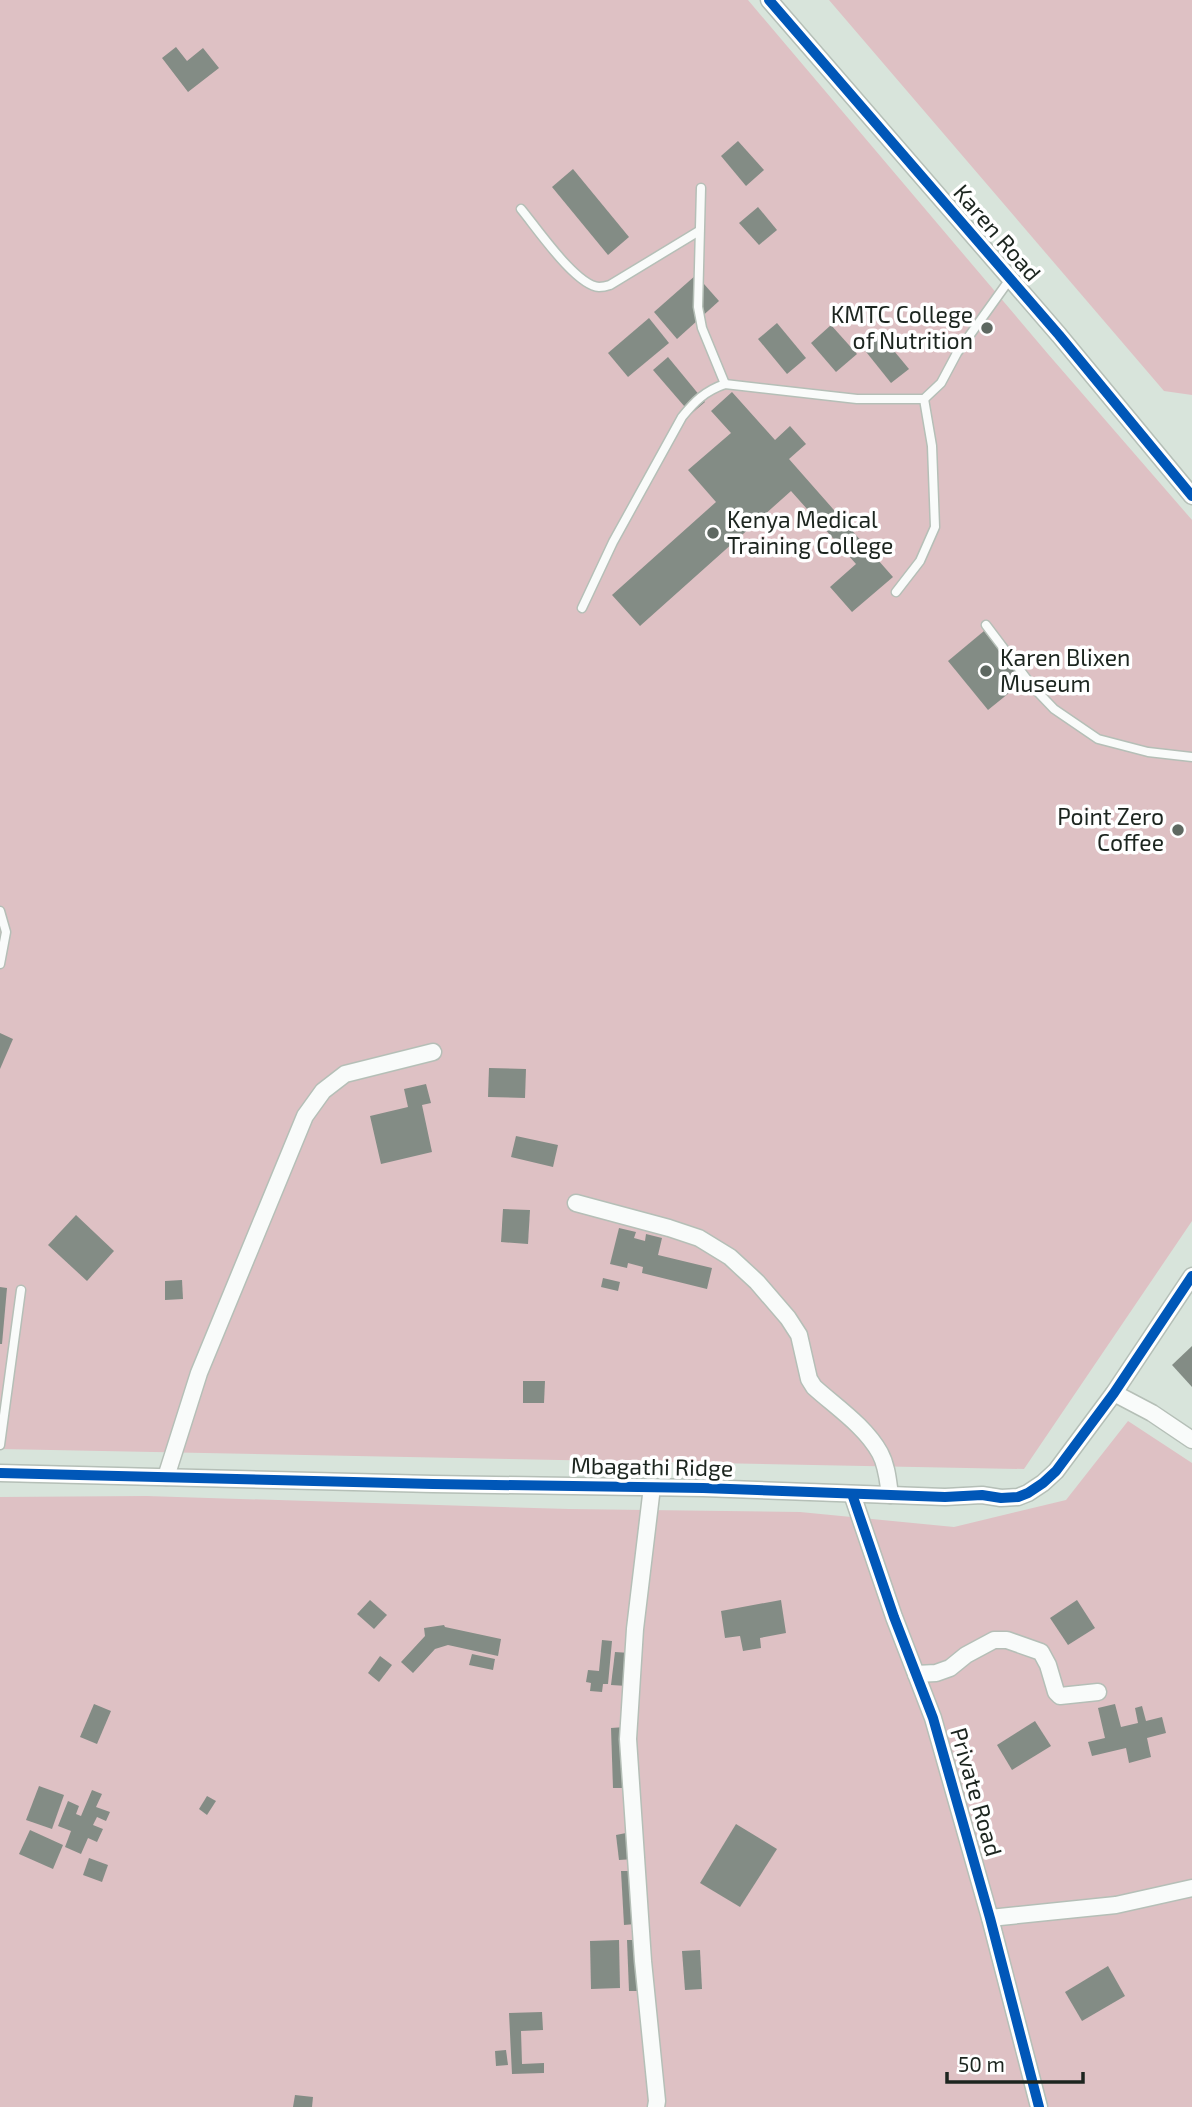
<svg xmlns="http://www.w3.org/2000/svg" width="1192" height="2107" font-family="'Exo 2',sans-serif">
	<rect width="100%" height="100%" fill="#d8e4db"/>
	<g fill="#dec1c4">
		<polygon points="0,0 748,0 1048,354 1192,520 1192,1221 1024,1469 0,1449"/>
		<polygon points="829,0 1192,0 1192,395 1164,391"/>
		<polygon points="1128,1421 1192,1463 1192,2107 0,2107 0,1497 146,1496 569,1509 800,1512 954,1527 1066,1500"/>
	</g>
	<g fill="#838c85">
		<polygon points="176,47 187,61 203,48 219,68 188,92 162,58"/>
		<polygon points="738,141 764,170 746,186 721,156"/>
		<polygon points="573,169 629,237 608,255 552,187"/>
		<polygon points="758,207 777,230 759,245 739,223"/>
		<polygon points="696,275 719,301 677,339 654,312"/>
		<polygon points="649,318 669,343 628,377 608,353"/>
		<polygon points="777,323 806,358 787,374 758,339"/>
		<polygon points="831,325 857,354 836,372 811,343"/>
		<polygon points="880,334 909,369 891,383 863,348"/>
		<polygon points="668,357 705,402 691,414 653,370"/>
		<polygon points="732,392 775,440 790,426 806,444 789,459 893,577 852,612 830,587 856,564 791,491 640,626 612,595 716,502 688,470 731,433 711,411"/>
		<polygon points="984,631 1024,681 988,710 948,661"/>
		<polygon points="0,1033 13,1039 0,1069"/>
		<polygon points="489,1068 526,1069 525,1098 488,1097"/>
		<polygon points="426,1084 431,1103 422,1105 432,1152 381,1164 370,1116 408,1107 404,1089"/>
		<polygon points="516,1136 558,1145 553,1167 511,1157"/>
		<polygon points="503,1209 530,1210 528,1244 501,1242"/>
		<polygon points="76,1215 114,1251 87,1281 48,1245"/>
		<polygon points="619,1228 636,1232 634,1238 645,1241 646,1234 662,1238 658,1255 712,1268 707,1289 642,1273 643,1267 628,1263 627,1268 610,1264"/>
		<polygon points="603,1278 620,1282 618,1291 601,1287"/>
		<polygon points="182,1280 183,1299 165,1300 165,1281"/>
		<polygon points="0,1287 7,1288 2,1344 0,1344"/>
		<polygon points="1192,1346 1192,1387 1172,1365"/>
		<polygon points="523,1381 545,1381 544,1403 523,1403"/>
		<polygon points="370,1600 387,1615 374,1629 357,1614"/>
		<polygon points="781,1600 786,1633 760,1638 761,1648 743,1651 740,1636 725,1638 721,1611"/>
		<polygon points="1077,1600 1095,1628 1068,1645 1050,1618"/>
		<polygon points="444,1625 445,1627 501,1639 498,1656 448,1645 435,1649 413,1673 401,1662 425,1636 424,1628"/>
		<polygon points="602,1640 612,1641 608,1684 603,1684 602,1692 590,1691 591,1683 586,1682 588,1670 599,1671"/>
		<polygon points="615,1652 630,1653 627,1686 611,1685"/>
		<polygon points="472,1654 495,1659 493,1670 469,1665"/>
		<polygon points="380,1656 392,1665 379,1682 368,1673"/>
		<polygon points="94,1704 111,1711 97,1744 80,1737"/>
		<polygon points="1115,1704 1121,1727 1138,1723 1135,1708 1142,1706 1146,1721 1162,1717 1166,1733 1147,1738 1151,1757 1129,1763 1126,1748 1092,1756 1088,1742 1105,1738 1098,1708"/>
		<polygon points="1035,1721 1051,1746 1012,1770 997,1745"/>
		<polygon points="625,1727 627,1788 613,1788 611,1728"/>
		<polygon points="39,1786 64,1795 52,1829 26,1820"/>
		<polygon points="92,1790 102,1794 96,1807 110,1812 106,1821 97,1817 93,1825 103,1829 97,1842 88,1838 81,1854 65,1847 71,1831 58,1826 68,1801 79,1806 76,1814 81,1816"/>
		<polygon points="207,1796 216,1801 207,1815 199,1809"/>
		<polygon points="736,1824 777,1849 740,1907 700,1883"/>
		<polygon points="30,1830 63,1845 53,1869 19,1854"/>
		<polygon points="631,1832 634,1859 619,1860 616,1835"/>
		<polygon points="89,1858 108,1865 102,1882 83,1875"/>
		<polygon points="621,1871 633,1871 635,1924 624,1925"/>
		<polygon points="619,1940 620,1988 591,1989 590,1941"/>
		<polygon points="627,1940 638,1940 639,1991 629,1991"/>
		<polygon points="700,1950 702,1989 685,1990 682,1951"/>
		<polygon points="1108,1966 1125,1996 1082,2021 1065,1992"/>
		<polygon points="542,2012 543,2030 521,2031 522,2064 544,2063 544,2073 512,2074 509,2013"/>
		<polygon points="506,2050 508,2065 496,2066 495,2051"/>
		<polygon points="295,2095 313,2097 312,2107 293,2107"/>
	</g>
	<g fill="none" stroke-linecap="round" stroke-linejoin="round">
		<defs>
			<g id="service">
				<polyline points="701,188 698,307 702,328 725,384"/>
				<path d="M 521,209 C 536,227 576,286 599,287 C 603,287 607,286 610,285 L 699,231"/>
				<polyline points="896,592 920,561 935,527 932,446 924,399"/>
				<path d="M 582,608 L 613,542 L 682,417 C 695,401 705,391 725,384 L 857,399 L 924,399 L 941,383 L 957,353 L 1010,279"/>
				<polyline points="986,625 1032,686 1054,709 1098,739 1148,752 1192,757"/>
				<polyline points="0,911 6,932 0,964"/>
				<polyline points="0,1445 21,1290"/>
			</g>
			<g id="minor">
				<polyline points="769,0 1059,335 1192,496"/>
				<path d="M 576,1203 L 669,1228 L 699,1238 L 730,1257 L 757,1282 L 788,1318 L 799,1335 L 809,1379 L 814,1387 C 836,1407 865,1426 880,1453 C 887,1466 888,1481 890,1495"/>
				<polyline points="1114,1393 1152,1413 1192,1440"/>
				<polyline points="0,1473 433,1484 703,1488 945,1497 982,1495 1001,1498 1018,1497 1028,1493 1043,1483 1056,1471 1114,1393 1192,1276"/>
				<polyline points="166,1477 199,1373 305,1116 323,1091 345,1074 433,1052"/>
				<polyline points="652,1487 635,1629 628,1739 643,1961 657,2101 656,2107"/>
				<polyline points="852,1494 894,1617 933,1718 990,1918 1039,2107"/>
				<polyline points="916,1674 936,1673 950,1668 966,1655 994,1640 1007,1640 1041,1652 1048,1665 1056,1692 1060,1696 1098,1692"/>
				<polyline points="990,1918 1116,1905 1192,1888"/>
			</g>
		</defs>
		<use href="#service" stroke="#b5bfb7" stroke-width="11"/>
		<use href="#minor" stroke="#b5bfb7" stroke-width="19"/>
		<use href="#service" stroke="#f9fbfa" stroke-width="8"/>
		<use href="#minor" stroke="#f9fbfa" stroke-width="16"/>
		<defs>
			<g id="cycleway">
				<polyline points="769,0 1059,335 1192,496"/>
				<polyline points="0,1473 433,1484 703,1488 945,1497 982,1495 1001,1498 1018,1497 1028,1493 1043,1483 1056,1471 1114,1393 1192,1276"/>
				<polyline points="852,1494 894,1617 933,1718 990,1918 1039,2107"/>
			</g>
		</defs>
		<use href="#cycleway" stroke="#fff" stroke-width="15"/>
		<use href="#cycleway" stroke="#0057b8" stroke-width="10"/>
	</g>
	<g fill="#5e6861" stroke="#fff" stroke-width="2.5">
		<circle cx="987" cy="328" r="7"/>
		<circle cx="713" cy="533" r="7"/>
		<circle cx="986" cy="671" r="7"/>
		<circle cx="1178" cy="830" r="7"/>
	</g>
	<g text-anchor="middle" stroke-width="7" stroke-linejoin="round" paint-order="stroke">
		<g font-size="23" fill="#1c251f" stroke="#fff">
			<text transform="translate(997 233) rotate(49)" y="8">Karen Road</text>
			<text transform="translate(652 1467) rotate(1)" y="8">Mbagathi Ridge</text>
			<text transform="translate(976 1792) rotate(74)" y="8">Private Road</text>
		</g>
		<g font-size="23" fill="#1c251f" stroke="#fff" text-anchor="end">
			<text x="973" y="323">KMTC College<tspan x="973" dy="26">of Nutrition</tspan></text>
			<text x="727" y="528" text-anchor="start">Kenya Medical<tspan x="727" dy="26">Training College</tspan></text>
			<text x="1000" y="666" text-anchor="start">Karen Blixen<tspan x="1000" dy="26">Museum</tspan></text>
			<text x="1164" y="825">Point Zero<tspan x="1164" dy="26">Coffee</tspan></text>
		</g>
	</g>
	<path d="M947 2072v10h136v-10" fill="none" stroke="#1c251f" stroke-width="3.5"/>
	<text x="958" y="2072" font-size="21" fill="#1c251f" stroke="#ffffff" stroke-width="5" paint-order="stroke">50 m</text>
</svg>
